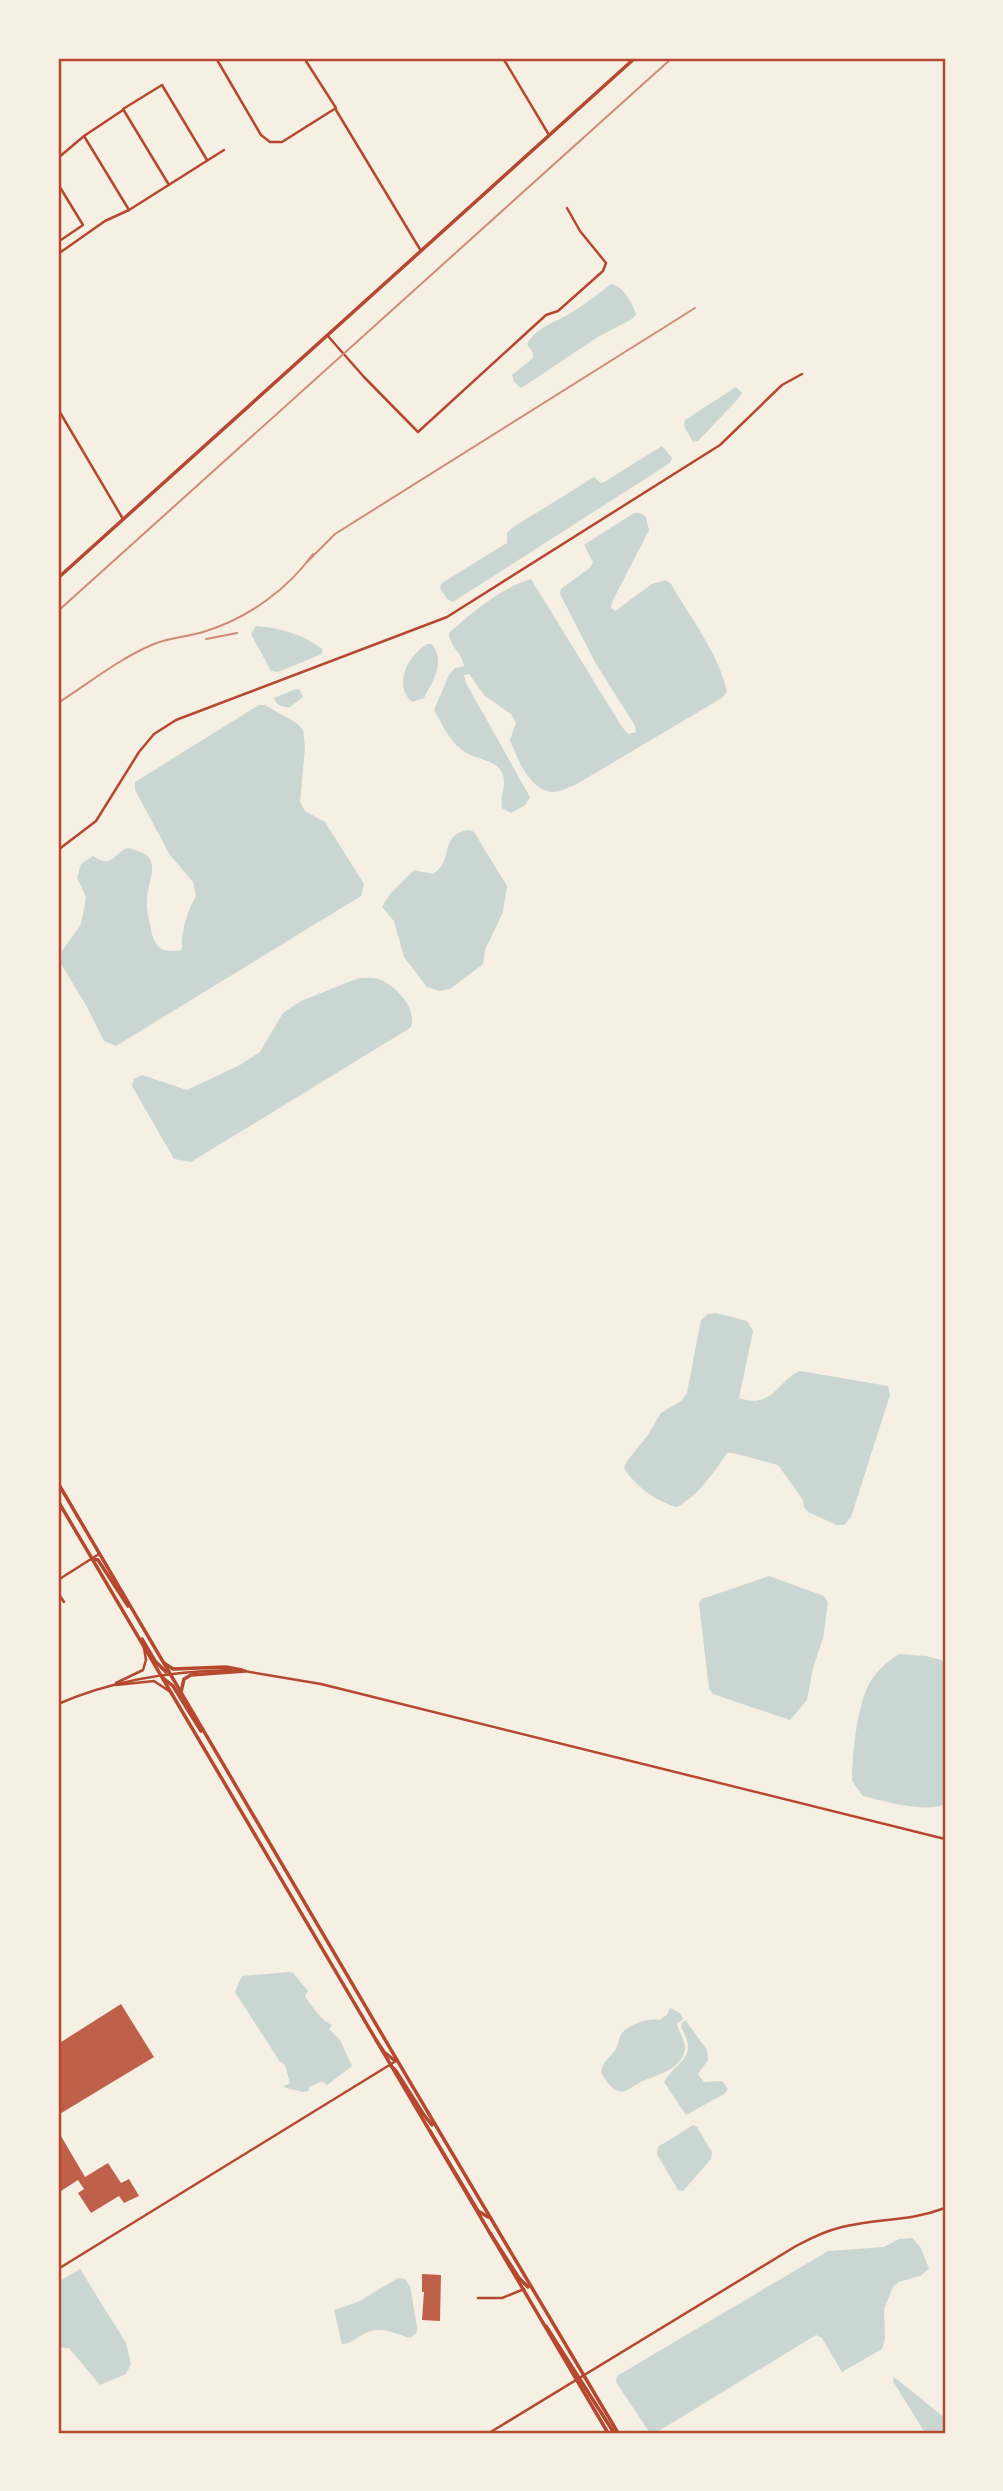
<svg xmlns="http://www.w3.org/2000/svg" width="1003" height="2491" font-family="'Sofia Sans Condensed',sans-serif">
	<rect width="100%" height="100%" fill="#f6efe4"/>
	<g fill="#c9d6d2">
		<path d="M 611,284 C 624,287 632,302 636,314 L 632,319 L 596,338 L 526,385 L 521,388 L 514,382 L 512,375 L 533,358 L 533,353 L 527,344 C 536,327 559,321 574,311 C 586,303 599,293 611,284 Z"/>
		<polygon points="736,387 742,393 737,400 698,441 693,442 684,426 685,420"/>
		<polygon points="662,446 672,458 670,463 453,602 447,599 440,588 442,583 507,543 507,533 512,528 594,477 601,483 606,481"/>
		<path d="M 634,513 L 640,513 L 646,517 L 649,530 L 612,602 L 611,608 L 615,611 L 652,584 L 666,580 L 671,584 C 689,615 720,656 727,692 L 722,698 L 575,785 C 569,787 560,792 554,792 C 530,792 517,758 510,740 L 516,723 L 512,715 L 484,695 L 469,674 L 464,675 L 466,683 L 530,797 L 525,805 L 511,813 L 502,808 C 500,798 505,789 504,780 C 502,758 475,761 462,750 C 449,740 442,724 434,710 L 449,675 L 455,668 L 464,666 C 463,654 449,646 449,633 C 472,612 501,588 531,579 L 622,727 L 628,734 L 636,732 L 635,726 L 595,662 L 560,594 L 561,589 L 591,567 L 593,562 L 584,545 Z"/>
		<path d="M 256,626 C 280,628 303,634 322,649 L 322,654 L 278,672 L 271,671 L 251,634 Z"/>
		<path d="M 427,644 L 432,644 C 446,663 433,680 424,698 L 412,702 C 392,684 409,655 427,644 Z"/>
		<path d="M 296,689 L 300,690 L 303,697 L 290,707 C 283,708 276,705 274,698 Z"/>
		<path d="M 259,705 L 265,705 L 298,724 L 303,730 L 305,748 L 300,802 L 305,811 L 325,822 L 364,884 L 361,896 L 116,1046 L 104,1041 L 86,1005 L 61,964 L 62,951 L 80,926 L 84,910 L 86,897 L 77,878 L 81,864 L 93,856 C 112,869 112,855 127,848 C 164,855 150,872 147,898 C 146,908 148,915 150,925 C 154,946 159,954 182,950 C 181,931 187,912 196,896 L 193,882 L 170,855 L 135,790 L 135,782 Z"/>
		<path d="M 470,830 L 474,832 L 507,886 L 503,912 L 485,950 L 483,964 L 450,989 L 440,991 L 427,987 L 404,957 L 394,921 L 382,907 L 390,894 L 414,870 L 433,874 C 455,861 438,833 470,830 Z"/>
		<path d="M 359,978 C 366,978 374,977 381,980 C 397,986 419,1012 410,1028 L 191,1162 L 174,1159 L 132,1086 L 134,1079 L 142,1075 L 187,1090 L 240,1065 L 260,1052 L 283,1013 L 301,1001 Z"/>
		<path d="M 716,1313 L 747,1321 L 753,1331 L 739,1398 C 773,1410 779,1379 800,1371 L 888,1386 L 890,1395 L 851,1517 L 844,1525 L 837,1525 L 808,1512 L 804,1507 L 803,1500 L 778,1465 L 733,1453 L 727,1453 C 713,1473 699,1495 677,1507 C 657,1502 635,1486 624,1468 L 627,1461 L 648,1435 L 661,1413 L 681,1401 L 687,1393 L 701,1320 L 708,1314 Z"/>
		<polygon points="769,1576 824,1596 828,1602 823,1638 813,1668 807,1700 790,1720 713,1694 709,1689 699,1603 702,1599"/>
		<path d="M 899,1654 L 926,1656 L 945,1661 L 945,1805 C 920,1812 888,1802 863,1796 L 852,1781 C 852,1756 857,1708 868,1686 C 874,1673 888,1661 899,1654 Z"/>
		<path d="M 289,1972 L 293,1973 L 308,1991 L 305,1996 C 312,2006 321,2021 332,2025 L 329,2029 L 340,2040 L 352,2066 L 327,2085 L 322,2081 L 310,2087 L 308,2091 L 303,2092 L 283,2087 L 290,2083 L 285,2065 L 280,2062 L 235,1992 L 242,1976 Z"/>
		<path d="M 670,2008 L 680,2013 L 683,2019 L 677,2024 C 679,2031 685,2042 685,2049 C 682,2071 654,2075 639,2083 C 634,2085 629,2090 624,2091 C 612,2093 606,2080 601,2072 C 605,2057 610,2059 616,2049 C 618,2044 619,2037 622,2033 C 630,2024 648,2018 659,2020 L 667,2015 Z"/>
		<path d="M 686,2021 L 707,2050 L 708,2060 L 698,2074 L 704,2082 L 722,2081 L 728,2089 L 724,2094 L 686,2115 L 664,2082 C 678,2059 699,2058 681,2027 L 682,2022 Z"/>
		<polygon points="693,2125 697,2127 712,2152 711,2159 683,2191 678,2190 657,2154 658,2147"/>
		<polygon points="912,2238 921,2248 929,2269 920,2276 898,2282 893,2287 884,2309 885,2338 882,2349 842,2372 822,2338 816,2335 657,2432 650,2433 616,2382 617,2376 828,2251 884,2247 899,2239"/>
		<polygon points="80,2269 126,2343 131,2364 126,2374 100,2385 69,2348 58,2347 58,2282"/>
		<path d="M 398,2278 L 405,2279 L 410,2286 L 417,2328 L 416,2334 L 410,2338 C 392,2333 380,2324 362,2335 C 354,2339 350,2344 342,2344 L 334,2310 L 358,2302 Z"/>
		<polygon points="894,2377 945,2418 945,2433 925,2433 893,2381"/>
	</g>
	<g fill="#bf614a">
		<polygon points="121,2004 154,2057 58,2115 58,2044"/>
		<polygon points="58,2131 85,2177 108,2163 121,2183 129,2179 139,2196 124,2203 119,2196 91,2213 78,2193 84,2189 78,2180 58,2193"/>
		<polygon points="422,2274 441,2275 440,2321 422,2320 424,2292 422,2292"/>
	</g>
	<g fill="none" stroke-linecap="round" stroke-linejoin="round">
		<g stroke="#b5482f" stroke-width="2.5">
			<polyline points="216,58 261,135 270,142 282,142 336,108 304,58"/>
			<polyline points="503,58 549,135"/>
			<polyline points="123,110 84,136 129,210"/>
			<polyline points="336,110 421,251"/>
			<polyline points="58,158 84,136"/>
			<polyline points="58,184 83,225 58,242"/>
			<polyline points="169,185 123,109 162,85 207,160"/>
			<polyline points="58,254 105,221 129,210 224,150"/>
			<polyline points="327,335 364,377 418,432 546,315 558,311 603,271 606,263 580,231 567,208"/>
			<polyline points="58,850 96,821 139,752 154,734 176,720 447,617 720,445 782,385 802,374"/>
			<polyline points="58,1580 99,1554"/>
			<polyline points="58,1593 64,1602"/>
			<polyline points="58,2269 396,2061"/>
		</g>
		<g stroke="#b5482f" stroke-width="2.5">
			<polyline points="58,409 123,519"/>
			<polyline points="244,1671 321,1684 945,1839"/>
			<polyline points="116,1683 143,1670 146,1660 144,1648"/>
			<polyline points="116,1685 154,1681 169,1691"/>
			<path d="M 58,1704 C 113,1680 171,1671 231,1670"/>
			<polyline points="478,2298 502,2298 524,2289"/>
			<path d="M 489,2433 L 796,2246 C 811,2238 825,2231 842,2227 C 878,2218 908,2222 945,2208"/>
		</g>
		<g stroke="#b5482f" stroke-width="3.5">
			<polyline points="58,578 635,58"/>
			<path d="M 58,1483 C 244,1801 430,2117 618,2433"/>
			<polyline points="58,1501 608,2433"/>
			<polyline points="92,1559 98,1560 128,1606"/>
			<polyline points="142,1639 155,1661 166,1672"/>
			<polyline points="164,1663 173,1669 226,1667 242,1670"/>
			<polyline points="163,1678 173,1686 201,1731"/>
			<polyline points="181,1692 184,1679 191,1675 245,1671"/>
			<polyline points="376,2040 384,2052 394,2060"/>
			<polyline points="391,2066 396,2071 424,2115 432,2125"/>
			<polyline points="430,2131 478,2211 488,2217"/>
			<polyline points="490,2233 519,2278 528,2287"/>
			<polyline points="546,2326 614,2433"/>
		</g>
		<g stroke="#cf8b77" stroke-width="2">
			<polyline points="307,562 335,534 695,308"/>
			<polyline points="58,611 672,58"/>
			<polyline points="206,639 237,633"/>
			<path d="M 58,703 C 89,683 120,658 154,644 C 171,637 189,637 206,631 C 248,618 288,589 313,554"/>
		</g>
	</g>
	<rect width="1003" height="2491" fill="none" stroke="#f6efe4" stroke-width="119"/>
	<rect x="60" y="60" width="884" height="2372" fill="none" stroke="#b5482f" stroke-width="2.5"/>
</svg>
